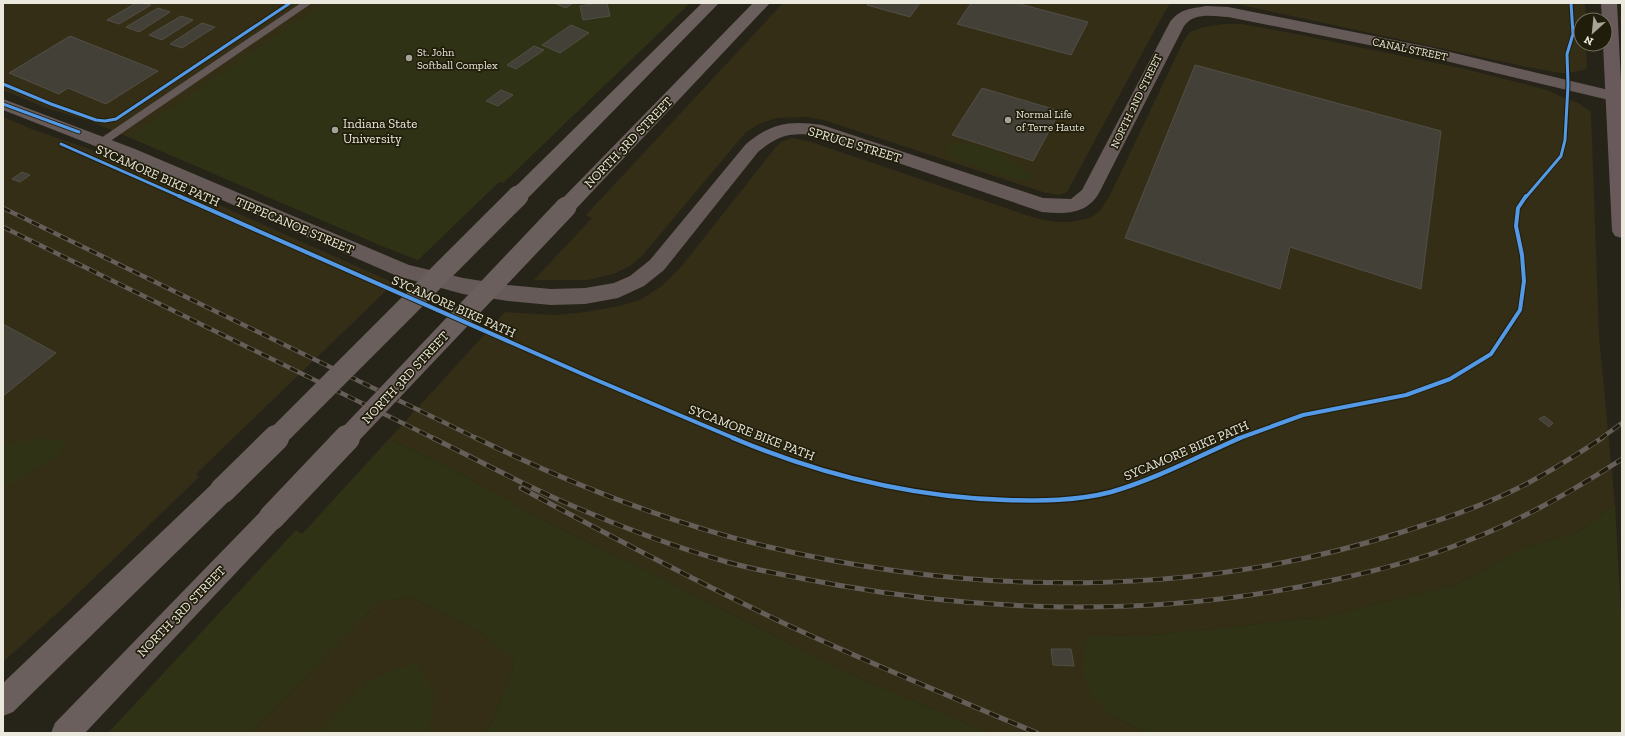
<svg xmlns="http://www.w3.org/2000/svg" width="1625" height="736" font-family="'Zilla Slab',serif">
	<rect width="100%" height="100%" fill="#262319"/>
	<g fill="#352e17">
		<polygon points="3,3 690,3 503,183 499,182 418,260 382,246 133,139 90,121 46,108 3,90"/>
		<polygon points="783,3 1172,3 1169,5 1159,22 1067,192 1059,195 1046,193 824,120 807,117 776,118 759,124 746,132 641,257 630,266 613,274 588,280 534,280 592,218 586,215"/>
		<polygon points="1232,3 1585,3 1586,20 1581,20 1581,44 1586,44 1587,68 1580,71 1562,73 1532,68"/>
		<polygon points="1225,24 1241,24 1291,33 1465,69 1547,90 1564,98 1578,103 1591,112 1599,336 1615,504 1580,531 1523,548 1455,585 1322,617 1144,636 1087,635 1115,718 1149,733 989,733 834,667 649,571 551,524 450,468 389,439 505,312 555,315 586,312 620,306 642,299 663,285 681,267 775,148 781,142 792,138 808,141 1035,218 1056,222 1071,222 1090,218 1100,211 1110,195 1183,42 1190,32 1204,27"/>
		<polygon points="3,117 34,130 107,155 394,283 196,474 199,477 63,608 3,662"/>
		<polygon points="410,597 484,635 515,663 492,722 485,733 250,733 380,601"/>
	</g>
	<g fill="#303216">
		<polygon points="324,3 690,3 503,183 499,182 418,260 382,246 133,139 132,136 134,133"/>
		<path d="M 958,143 C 990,147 1007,154 1031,176 L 1026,181 L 1013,178 L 949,157 L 947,147 Z"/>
		<polygon points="47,437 66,443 55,457 3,489 3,447 14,443"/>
		<polygon points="389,439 450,468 551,524 649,571 834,667 989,733 485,733 492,722 515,663 484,635 410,597 380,601 250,733 108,733 296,530 302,534"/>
		<polygon points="1615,504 1622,632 1622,733 1149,733 1115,718 1091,697 1083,668 1087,635 1144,636 1322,617 1455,585 1523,548 1580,531"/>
		<polygon points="416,662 435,693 429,733 318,733 367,681"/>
	</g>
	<g fill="#434038" stroke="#514e46">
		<polygon points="136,3 151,5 119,24 107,20"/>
		<polygon points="554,3 573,3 566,8"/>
		<polygon points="599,3 607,3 610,16 583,20 580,6"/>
		<polygon points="869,3 920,3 910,17 867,5"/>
		<polygon points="971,3 1016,3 1088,22 1071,55 957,24"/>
		<polygon points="158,8 170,12 139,32 126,27"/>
		<polygon points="181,16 193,20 162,40 149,35"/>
		<polygon points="202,23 215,27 182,48 170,44"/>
		<polygon points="571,25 589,33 560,53 542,45"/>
		<polygon points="70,36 158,71 106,104 68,88 59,94 9,73"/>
		<polygon points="534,46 544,50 516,69 507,65"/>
		<polygon points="1195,65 1441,131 1421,289 1290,247 1280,289 1125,238"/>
		<polygon points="982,88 1060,111 1033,161 952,135"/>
		<polygon points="501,90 513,95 498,106 486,101"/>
		<polygon points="22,172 30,175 20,182 12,179"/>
		<polygon points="3,324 56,353 3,396"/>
		<polygon points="1544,416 1553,423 1549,427 1539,419"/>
		<polygon points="1051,649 1071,649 1074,666 1053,665"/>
	</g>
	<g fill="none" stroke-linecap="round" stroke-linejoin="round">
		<polygon fill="#665a59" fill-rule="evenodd" points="301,3 312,3 106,144 98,144 97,142 98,140"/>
		<path fill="#665a59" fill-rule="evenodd" d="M 1206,6 L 1228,7 L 1429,47 L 1613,91 L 1619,92 L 1622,96 L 1619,100 L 1613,101 L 1429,57 L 1228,17 C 1213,16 1194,12 1184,26 L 1099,193 C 1086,215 1065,214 1042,212 L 819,136 C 791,132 780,134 758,152 L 664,270 L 644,286 L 618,298 L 585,304 L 551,305 L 508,301 L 463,294 L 397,276 L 123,157 L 3,110 L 3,99 L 135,149 L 409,265 L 463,278 L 508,285 L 551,289 L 585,288 L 614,283 L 630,276 L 650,260 L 746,144 C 771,123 790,120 822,125 L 1043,198 L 1071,199 L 1082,190 L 1170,22 C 1181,8 1190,9 1206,6 Z"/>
		<polygon fill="#685a5a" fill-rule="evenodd" points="1601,3 1617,3 1622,102 1622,238 1615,236 1612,231 1603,44 1605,44 1605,20 1602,20"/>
		<g fill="#6a5f5c" fill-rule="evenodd">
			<polygon points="702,3 719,3 530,196 523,197 516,196 514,191 516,186"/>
			<polygon points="753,3 770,3 573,212 566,214 559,212 556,207 559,202"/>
			<polygon points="223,479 232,482 235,490 232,498 13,712 3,716 3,683 214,482"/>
			<polygon points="272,506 281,509 284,517 281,525 85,733 51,733 55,723 263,509"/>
		</g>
		<defs>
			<g id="rail-far1">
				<polyline points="3,208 478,439"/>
				<polyline points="3,227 435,439"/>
				<polyline points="1600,439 1622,423"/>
			</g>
			<g id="rail">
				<path d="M 433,438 C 479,461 526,486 573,506 C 623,528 675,547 727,562 C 763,572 800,578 837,585 C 1000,614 1166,616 1329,581 C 1376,571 1423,559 1467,541 C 1522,520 1573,491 1622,459"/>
				<path d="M 476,438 C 569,483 668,523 769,547 C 975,596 1196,598 1399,533 C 1437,521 1474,509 1510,492 C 1542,477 1572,458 1602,438"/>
				<path d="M 521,488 C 606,534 692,579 779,621 C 864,661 951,697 1037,733"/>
			</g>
		</defs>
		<use href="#rail-far1" stroke="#655e59" stroke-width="4.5"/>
		<use href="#rail" stroke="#655e59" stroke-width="5"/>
		<use href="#rail-far1" stroke="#211d0b" stroke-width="3" stroke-dasharray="8" stroke-linecap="butt"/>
		<use href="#rail" stroke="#211d0b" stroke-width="3.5" stroke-dasharray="10" stroke-linecap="butt"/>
		<polyline stroke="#6a5f5c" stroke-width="17" points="517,197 523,191"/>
		<g stroke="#6a5f5c" stroke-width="21">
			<polyline points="275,439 518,196"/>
			<polyline points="346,439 566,207"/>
		</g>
		<g stroke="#6a5f5c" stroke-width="26">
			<polyline points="223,490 276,438"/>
			<polyline points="272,517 347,438"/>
		</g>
		<defs>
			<g id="cycleway-far2">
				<polyline points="3,84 51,104 96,120 105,121 116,119 290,3"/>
				<polyline points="3,104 79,132"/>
				<polyline points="61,144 181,197"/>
				<polyline points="1526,197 1561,156 1565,140 1568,85 1567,54 1573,34 1571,3"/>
			</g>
			<g id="cycleway-far1">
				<polyline points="179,196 594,379 736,439"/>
				<polyline points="1237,439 1303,415 1406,395 1450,379 1491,354 1520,310 1524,281 1522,255 1516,226 1518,208 1526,196"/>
			</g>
			<path id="cycleway" d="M 733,438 C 821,475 911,497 1006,500 C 1042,501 1076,501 1111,492 C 1156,479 1197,457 1240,438"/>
		</defs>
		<use href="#cycleway-far2" stroke="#211d0b" stroke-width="5"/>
		<use href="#cycleway-far1" stroke="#211d0b" stroke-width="6"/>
		<use href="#cycleway" stroke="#211d0b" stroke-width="7"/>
		<use href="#cycleway-far2" stroke="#5399e6" stroke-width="3"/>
		<use href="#cycleway-far1" stroke="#5399e6" stroke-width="4"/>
		<use href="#cycleway" stroke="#5399e6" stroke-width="4.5"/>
	</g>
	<g fill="#a6a498" stroke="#211d0b" stroke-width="1.5">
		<circle cx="409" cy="58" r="4"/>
		<circle cx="1008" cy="120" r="4"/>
		<circle cx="335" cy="130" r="4"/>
	</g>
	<g text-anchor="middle" stroke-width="3.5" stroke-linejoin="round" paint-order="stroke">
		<g font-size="11" fill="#ebe9dd" stroke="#211d0b">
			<text transform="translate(1410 49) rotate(12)" y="4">CANAL STREET</text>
			<text transform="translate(1136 101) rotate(-64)" y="4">NORTH 2ND STREET</text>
		</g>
		<g font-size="11" fill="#ebe9dd" stroke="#211d0b" text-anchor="start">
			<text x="417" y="56">St. John<tspan x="417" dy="13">Softball Complex</tspan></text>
			<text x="1016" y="118">Normal Life<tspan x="1016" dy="13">of Terre Haute</tspan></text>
		</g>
		<g font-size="13" fill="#ebe9dd" stroke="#211d0b" text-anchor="start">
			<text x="343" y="128">Indiana State<tspan x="343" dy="15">University</tspan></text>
		</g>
		<g font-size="13" fill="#ebe9dd" stroke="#211d0b">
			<text transform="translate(628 142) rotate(-46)" y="5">NORTH 3RD STREET</text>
			<text transform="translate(855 144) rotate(17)" y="5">SPRUCE STREET</text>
			<text transform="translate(158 175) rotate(24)" y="5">SYCAMORE BIKE PATH</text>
			<text transform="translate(295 225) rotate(23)" y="5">TIPPECANOE STREET</text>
			<text transform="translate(454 306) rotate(24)" y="5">SYCAMORE BIKE PATH</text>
			<text transform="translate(405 377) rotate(-47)" y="5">NORTH 3RD STREET</text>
			<text transform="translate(752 432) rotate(21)" y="5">SYCAMORE BIKE PATH</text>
			<text transform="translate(1186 450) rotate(-23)" y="5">SYCAMORE BIKE PATH</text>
			<text transform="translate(181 611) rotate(-46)" y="5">NORTH 3RD STREET</text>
		</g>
	</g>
	<rect width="1625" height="736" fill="none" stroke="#ebe9dd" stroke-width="8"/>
	<g transform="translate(1593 32) rotate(207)"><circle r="19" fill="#211d0b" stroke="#726f5f"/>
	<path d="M0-3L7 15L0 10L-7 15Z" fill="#a6a498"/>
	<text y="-6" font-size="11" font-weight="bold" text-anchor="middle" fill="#ebe9dd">N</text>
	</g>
</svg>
